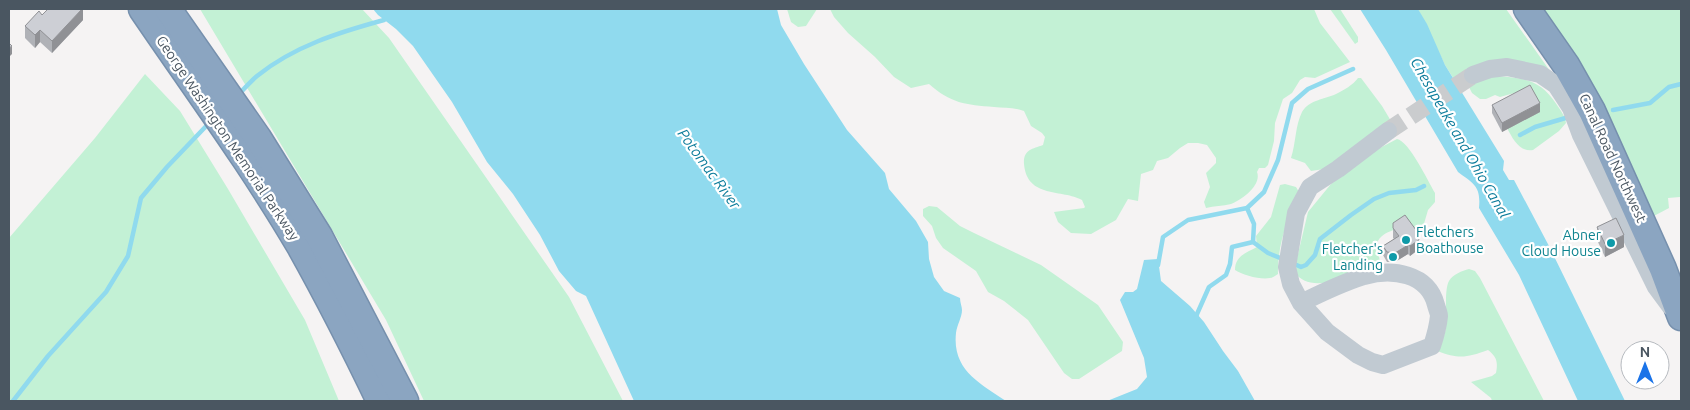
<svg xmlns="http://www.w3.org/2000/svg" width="1690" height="410" font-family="Ubuntu,sans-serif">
	<rect width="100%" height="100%" fill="#f5f3f3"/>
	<g fill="#c3f1d5">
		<polygon points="200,9 362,9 389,38 569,297 623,401 424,401 386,320"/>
		<polygon points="787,9 817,9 806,26 798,27 791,22"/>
		<path d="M 830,9 L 1314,9 L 1320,23 L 1350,62 L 1315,78 L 1305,77 L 1300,80 L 1292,93 L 1283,99 L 1275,123 L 1274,141 L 1268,165 L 1265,168 L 1259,168 L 1257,172 C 1262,185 1242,200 1231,204 C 1223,206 1214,206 1206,208 L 1204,202 L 1210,187 L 1206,173 L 1216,163 L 1216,158 L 1207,145 L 1198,143 L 1188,143 L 1180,148 L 1168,158 L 1157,161 L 1153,170 L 1141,174 L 1138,201 L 1128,199 L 1116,220 L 1091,234 L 1071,233 L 1058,222 L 1054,212 L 1084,208 L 1085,207 L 1082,200 C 1063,189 1027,199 1024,164 C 1023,150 1032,149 1043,145 L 1045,137 L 1042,133 L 1031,126 L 1024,111 C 1014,107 1004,108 994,107 C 966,105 950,103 929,84 L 911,88 L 894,77 L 875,57 L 848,33 L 834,17 Z"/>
		<polygon points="1330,9 1340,9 1358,37 1358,42 1355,44"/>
		<polygon points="1418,9 1506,9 1550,71 1471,67 1455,81 1445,65"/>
		<polygon points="1539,9 1681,9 1681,203 1680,197 1668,198 1669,208 1652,217"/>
		<polygon points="145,74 180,111 228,189 305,320 339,401 9,401 9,238 95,138"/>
		<path d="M 1499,76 C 1528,79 1540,80 1557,105 C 1561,111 1565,116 1566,123 L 1559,131 L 1533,150 C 1519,152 1513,139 1507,128 L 1540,109 L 1529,89 L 1500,97 L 1495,95 L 1486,99 L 1480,99 L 1472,93 L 1469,87 L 1470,85 L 1485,78 Z"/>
		<path d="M 1358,78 L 1361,78 L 1382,106 L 1391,121 L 1391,123 L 1324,169 L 1311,171 L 1305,163 L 1291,158 C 1296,143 1295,126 1302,112 C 1309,100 1325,99 1336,94 C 1344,90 1353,85 1358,78 Z"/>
		<path d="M 1397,139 C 1409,141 1428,181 1435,193 L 1435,202 L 1428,210 L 1423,227 C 1418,229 1416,227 1411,227 C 1401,227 1378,232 1377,245 C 1376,249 1379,256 1380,261 L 1378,265 C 1356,273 1310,298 1294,271 L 1308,212 L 1331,184 L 1376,150 Z"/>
		<path d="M 1285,184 L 1296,187 L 1299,192 C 1288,218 1277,246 1278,274 C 1275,276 1272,278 1270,278 C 1261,280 1242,275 1235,270 C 1235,256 1246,253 1257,247 L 1256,236 L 1271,217 L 1280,185 Z"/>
		<polygon points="929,206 937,207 960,226 974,233 1041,265 1098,305 1123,342 1122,351 1079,379 1072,379 1064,373 1028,320 1004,301 988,292 976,271 943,248 936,238 932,226 923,216 923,209"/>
		<path d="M 1469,269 L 1475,271 L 1480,278 L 1544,401 L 1492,401 L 1491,398 L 1471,382 L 1492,376 L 1496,373 C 1498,362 1497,357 1488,350 C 1466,358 1459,359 1437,351 C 1441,343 1446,334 1446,325 C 1447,314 1444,290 1449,281 C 1453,274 1462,271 1469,269 Z"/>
	</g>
	<g fill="#90daee">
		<path d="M 373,9 L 777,9 L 781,25 L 804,64 L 847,130 L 885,173 L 889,189 L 916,221 L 928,242 L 929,259 L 934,277 L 944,291 L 960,298 C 960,302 962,307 962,310 C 962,317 957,325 956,333 C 952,370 980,383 1006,401 L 634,401 L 586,296 L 576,291 L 559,271 L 540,235 L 513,194 L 487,162 L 452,102 L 413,46 L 396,29 L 378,15 Z"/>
		<path d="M 1360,9 L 1418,9 L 1427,24 L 1445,65 L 1504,161 L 1503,170 L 1509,180 L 1514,180 L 1549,246 L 1625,401 L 1578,401 L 1519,275 L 1479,208 C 1481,186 1474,184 1458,172 L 1386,50 Z"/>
		<polygon points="1158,259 1161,281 1190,306 1204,322 1223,351 1238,371 1255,401 1107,401 1137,389 1147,377 1144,358 1120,300 1125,292 1133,292 1137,289 1144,260"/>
	</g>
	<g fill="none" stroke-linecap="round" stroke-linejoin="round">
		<g stroke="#90daee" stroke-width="4.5">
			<path d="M 238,95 C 244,89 250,82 257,76 C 294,46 340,32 384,20"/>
			<polyline points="1613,110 1650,103 1669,87 1681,84"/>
			<polyline points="1520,135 1535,127 1569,117"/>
			<polyline points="1247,208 1254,224 1253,242"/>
			<polyline points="1292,263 1301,267 1306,265 1315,255 1320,239 1351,215 1374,199 1389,193 1416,190 1424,186"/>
			<polyline points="1158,265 1163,237 1188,220 1247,208 1264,192 1278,160 1292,103 1308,89 1353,69"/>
			<polyline points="1196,318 1197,314 1209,287 1226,275 1230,264 1232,247 1253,242 1268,253 1285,260"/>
			<polyline points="13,401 48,356 106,292 128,256 141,198 167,167 211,121"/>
		</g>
		<polyline stroke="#caccce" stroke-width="18" stroke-dasharray="18 9" stroke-linecap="butt" points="1388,131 1473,75"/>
		<defs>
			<g id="highway">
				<path d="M 142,9 C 195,87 252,164 300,246 C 328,296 355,349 380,401"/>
				<polyline points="168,9 258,138 319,236 405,401"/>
				<polyline points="1527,9 1566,65 1592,111 1663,269 1681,317"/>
			</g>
		</defs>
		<use href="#highway" stroke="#7690ad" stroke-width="29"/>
		<g stroke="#c1cad2" stroke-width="18">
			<polyline points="1473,75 1490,69 1507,67 1540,74 1556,85 1571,108 1581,135 1656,287 1670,306"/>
			<path d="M 1301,303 C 1321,293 1342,283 1364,276 C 1392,268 1428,273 1436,305 C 1437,309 1439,313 1439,316 C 1438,326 1435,337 1432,346 L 1383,365 L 1372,362 L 1358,355 L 1327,332 L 1301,303 L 1291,284 L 1287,267 L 1296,213 L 1310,187 L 1338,169 L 1388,131"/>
		</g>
		<use href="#highway" stroke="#8ba5c1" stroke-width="26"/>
	</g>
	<g fill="#b0b2b7">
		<polygon points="83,9 83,20 52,53 40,42 35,48 25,38 25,26 42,15"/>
		<polygon points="1492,105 1540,112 1502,132 1492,113"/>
		<polygon points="1393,223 1419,234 1419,249 1410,256 1408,254 1395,262 1387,262 1383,255 1383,246 1394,239 1393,238"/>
		<polygon points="1597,227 1624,247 1605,257 1597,240"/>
	</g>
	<g fill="#909195">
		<polygon points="82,9 83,9 83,20 52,53 52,41"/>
		<polygon points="40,30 40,42 35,48 35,35"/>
		<polygon points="12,46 12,54 9,57 9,48"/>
		<polygon points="1540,103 1540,112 1502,132 1502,123"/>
		<polygon points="1419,234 1419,249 1410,256 1410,246 1417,236"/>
		<polygon points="1624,235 1624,247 1605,257 1605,244"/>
		<polygon points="1408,245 1408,254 1395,262 1395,253"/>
	</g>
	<g fill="#cdcfd5" stroke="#909195">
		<polygon points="48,9 82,9 52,41 40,30 35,35 25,26 39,11 42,15"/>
		<polygon points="9,43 12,46 9,48"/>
		<polygon points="1530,85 1540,103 1502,123 1492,105"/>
		<polygon points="1405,215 1419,234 1417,236 1419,240 1410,246 1408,245 1395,253 1387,252 1383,246 1399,236 1393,228 1393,223"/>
		<polygon points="1616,218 1624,235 1605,244 1597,227"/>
	</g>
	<g fill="#0f9aa8" stroke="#fff" stroke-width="2">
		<circle cx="1406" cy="240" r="5"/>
		<circle cx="1611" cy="243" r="5"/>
		<circle cx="1393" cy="257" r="5"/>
	</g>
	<g text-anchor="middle" stroke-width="4.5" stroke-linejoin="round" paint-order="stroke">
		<g font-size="14" fill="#4a5661" stroke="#fff">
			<text transform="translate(228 138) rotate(56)" y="5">George Washington Memorial Parkway</text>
			<text transform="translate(1613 158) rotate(65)" y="5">Canal Road Northwest</text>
		</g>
		<g font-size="14" fill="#0d838f" stroke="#fff" text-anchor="end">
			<text x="1416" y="237" text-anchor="start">Fletchers<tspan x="1416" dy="16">Boathouse</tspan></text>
			<text x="1601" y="240">Abner<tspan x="1601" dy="16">Cloud House</tspan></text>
			<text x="1383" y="254">Fletcher's<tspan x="1383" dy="16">Landing</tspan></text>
		</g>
		<g font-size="15" font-style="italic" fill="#0c7c9b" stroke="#fff">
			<text transform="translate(1460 138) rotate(60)" y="5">Chesapeake and Ohio Canal</text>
			<text transform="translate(709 169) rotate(54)" y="5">Potomac River</text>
		</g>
	</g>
	<rect width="1690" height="410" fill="none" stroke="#4a5661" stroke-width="20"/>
	<g transform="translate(1645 365)"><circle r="24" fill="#ffffff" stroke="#b7bbc0"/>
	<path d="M0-4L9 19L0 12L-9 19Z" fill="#1a73e8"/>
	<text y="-8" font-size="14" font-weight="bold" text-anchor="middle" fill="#4a5661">N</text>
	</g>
</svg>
